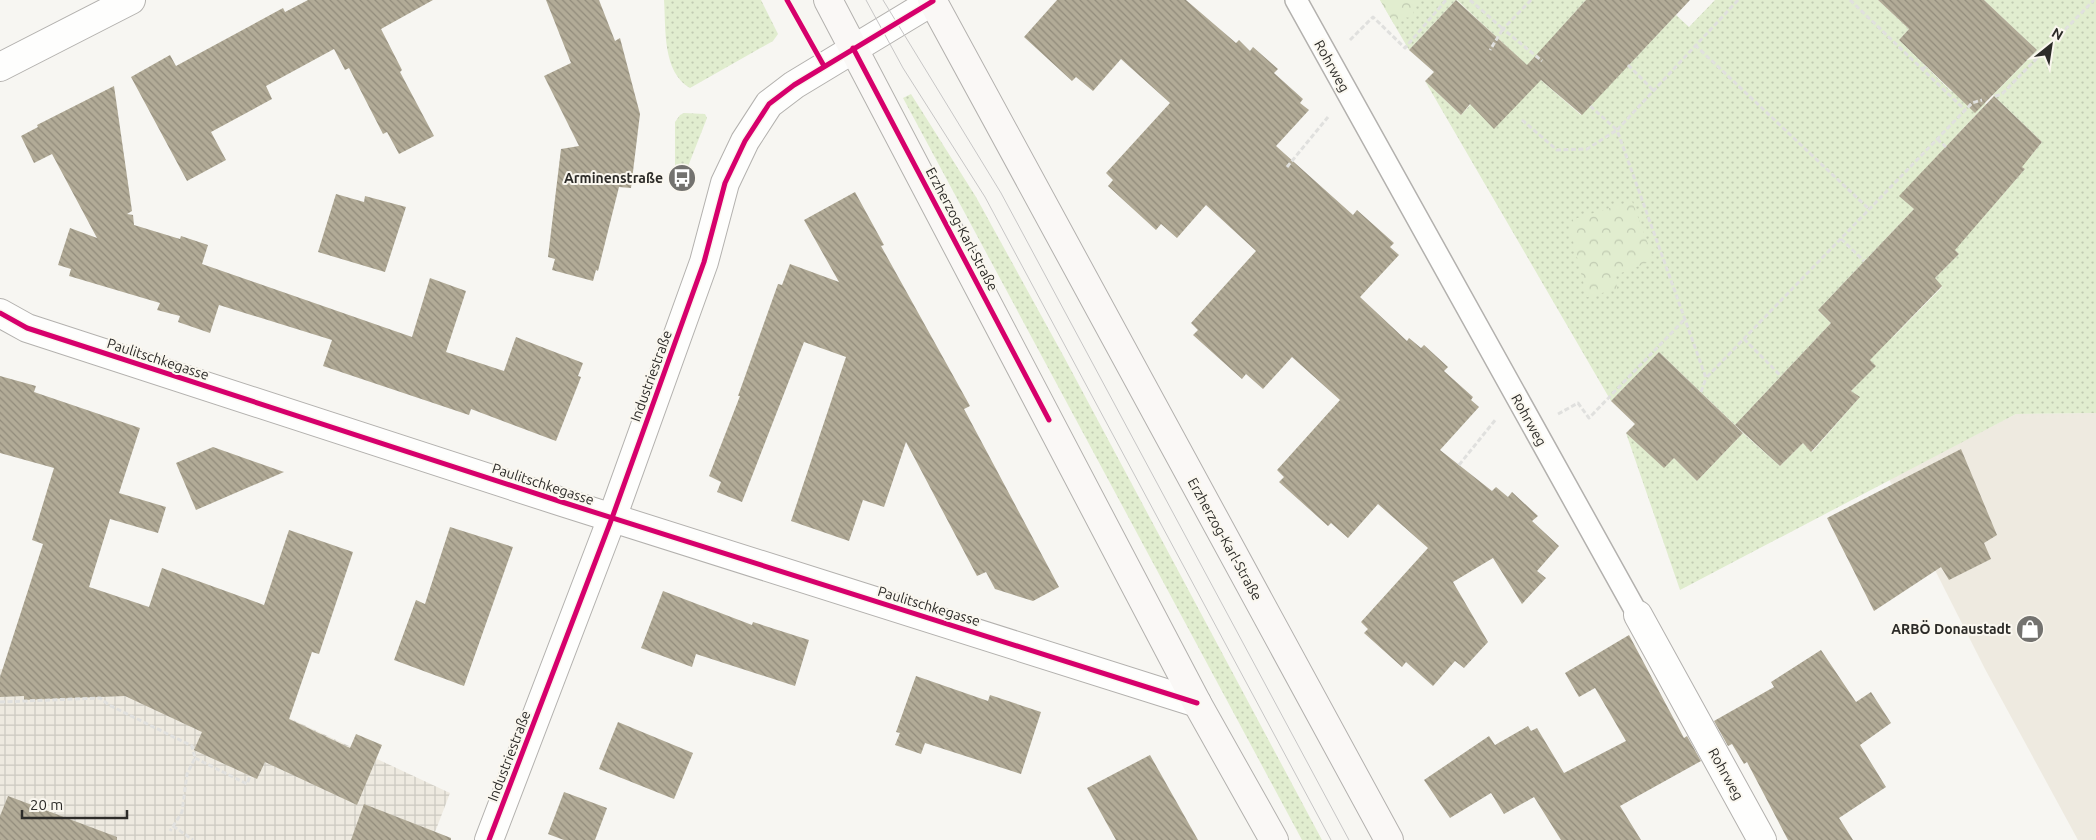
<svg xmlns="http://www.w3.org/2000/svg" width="2096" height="840" font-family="Ubuntu,sans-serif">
	<defs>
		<pattern id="industrial-grid" width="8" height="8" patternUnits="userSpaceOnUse" patternTransform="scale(1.25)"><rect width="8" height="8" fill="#eeeae0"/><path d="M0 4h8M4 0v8" fill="none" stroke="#ccc9c0"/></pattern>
		<pattern id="grass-dots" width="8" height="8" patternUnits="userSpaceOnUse" patternTransform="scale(1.25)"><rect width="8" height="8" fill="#e1edcf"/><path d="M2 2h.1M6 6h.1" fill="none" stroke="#c1cbb2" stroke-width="1.8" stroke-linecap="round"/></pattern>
		<pattern id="park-crowns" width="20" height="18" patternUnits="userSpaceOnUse" patternTransform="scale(1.25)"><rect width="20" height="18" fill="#e1edcf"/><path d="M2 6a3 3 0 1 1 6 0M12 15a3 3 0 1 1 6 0" fill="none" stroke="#c1cbb2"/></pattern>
		<pattern id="building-back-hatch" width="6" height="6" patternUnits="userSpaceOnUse" patternTransform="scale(1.25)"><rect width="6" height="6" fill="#b2ab97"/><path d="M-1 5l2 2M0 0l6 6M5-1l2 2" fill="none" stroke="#918b7b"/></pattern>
	</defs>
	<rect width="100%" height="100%" fill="#f7f6f2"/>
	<polygon fill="#eeeae0" points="2096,413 2096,840 2078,840 1985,669 1889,479 2016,414"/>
	<polygon fill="url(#industrial-grid)" points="169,662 450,793 432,840 0,840 0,669"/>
	<g fill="url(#grass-dots)">
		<path d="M 664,0 L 761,0 L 778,34 L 773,41 L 690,88 C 662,72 666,28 664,0 Z"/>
		<polygon points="1380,0 1456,0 1409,50"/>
		<polygon points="1457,0 1586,0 1551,39 1533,71"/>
		<polygon points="1715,0 1878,0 1909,29 1899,40 1951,91 1982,100 1986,104 1900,196 1914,209 1818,310 1831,323 1735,425 1659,352 1611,401 1425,81 1461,115 1471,104 1541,80 1581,115 1676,15 1689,27"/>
		<polygon points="1984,0 2096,0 2096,413 2016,414 1680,590 1626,433 1664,467 1674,458 1697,481 1743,433 1780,466 1803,443 1812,452 1859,398 1851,391 1875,366 1864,353 1894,336 1942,287 1935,278 1959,254 1946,241 1978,223 2025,169 2017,164 2030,157 2042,142 1993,95 2037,50"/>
		<polygon points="911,94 976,197 1064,357 1322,840 1302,840 903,98"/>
		<polygon points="684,113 705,114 707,118 685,174 675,173 675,122 680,115"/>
	</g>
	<g fill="url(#park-crowns)">
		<polygon points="1380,0 1419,0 1414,6 1413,18 1402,17 1394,24"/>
		<polygon points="1632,201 1654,260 1616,275 1617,289 1587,297 1568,221"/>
	</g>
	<g fill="url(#building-back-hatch)">
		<polygon points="308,0 433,0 381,29 402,70 400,72 434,136 399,154 387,132 383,134 349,68 345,70 334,49 266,86 272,99 211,132 226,160 187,181 131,77 170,55 176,66 283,8 285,12"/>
		<polygon points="546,0 599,0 615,41 620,38 640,114 631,188 619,187 598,271 596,270 593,281 552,270 555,259 548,257 561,149 579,146 544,76 571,63"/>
		<polygon points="1057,0 1186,0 1236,43 1239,40 1250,51 1253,47 1278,69 1274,73 1303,99 1300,103 1309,110 1276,146 1353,215 1357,210 1394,243 1390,247 1399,255 1360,297 1407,341 1409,338 1421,348 1424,345 1448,367 1444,371 1473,397 1471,400 1479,407 1440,450 1492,491 1496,487 1508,497 1512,492 1538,516 1532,521 1559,546 1537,571 1546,578 1522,604 1493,558 1453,582 1488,642 1464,668 1455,661 1433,686 1406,662 1402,667 1364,633 1368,629 1361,622 1428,548 1378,504 1348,538 1331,523 1328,526 1279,482 1284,477 1277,470 1340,400 1292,357 1263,389 1246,374 1242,379 1193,335 1198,330 1191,323 1256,251 1206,205 1177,238 1161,224 1156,230 1108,186 1113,180 1106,173 1170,103 1121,59 1093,91 1076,77 1072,81 1024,37"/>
		<polygon points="1456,0 1527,65 1586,0 1690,0 1582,115 1541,80 1494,129 1470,104 1461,115 1425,81 1434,72 1409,50"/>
		<polygon points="1878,0 1984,0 2037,50 1975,113 1899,40 1909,29"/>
		<polygon points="114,86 132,211 127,214 133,215 134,225 180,239 181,236 208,245 202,264 412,337 430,278 466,291 446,352 504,371 516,337 583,363 578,376 581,377 556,441 471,409 469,415 323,366 332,340 219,305 210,333 178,322 180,316 157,310 160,303 69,276 71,269 58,265 70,228 97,238 52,154 34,163 21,136 38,127 37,125"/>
		<polygon points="1994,96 2042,142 2022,167 2025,169 1955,250 1959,254 1935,278 1942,286 1870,360 1876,366 1851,391 1860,397 1811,452 1803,443 1780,466 1735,425 1831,323 1818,310 1914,209 1899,196"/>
		<polygon points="855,192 884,245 881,246 970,406 964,409 1059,587 1033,601 995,589 986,572 977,576 906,442 884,507 863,500 849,541 791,521 846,357 804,342 742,502 717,492 721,482 709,476 740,396 738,396 778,284 782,285 790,264 839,282 804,220"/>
		<polygon points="336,194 364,202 365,196 406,207 385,272 318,252"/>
		<polygon points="1659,352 1743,433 1697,481 1674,458 1664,468 1626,433 1635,424 1611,401"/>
		<polygon points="0,376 36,386 34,392 140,428 119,493 166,507 158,533 110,519 89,587 149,607 162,568 264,605 289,530 353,552 319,654 312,652 289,719 350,748 356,734 382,745 357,805 265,762 257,779 194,750 202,732 125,696 24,700 24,696 0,697 0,677 43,544 32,540 54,468 0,453"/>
		<polygon points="213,447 284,472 196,510 176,463"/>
		<polygon points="1961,449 1997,535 1984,543 1991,559 1949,580 1941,567 1874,611 1827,518"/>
		<polygon points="450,527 513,547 464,686 394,660 416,600 425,604"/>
		<polygon points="663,591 752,625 753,622 809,640 795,686 696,654 692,667 641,648"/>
		<polygon points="1629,635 1684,738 1687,736 1701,761 1620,806 1641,840 1561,840 1534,797 1504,814 1491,793 1450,818 1424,780 1489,736 1495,745 1528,726 1531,731 1537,728 1564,773 1626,741 1595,688 1579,697 1565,673"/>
		<polygon points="1821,650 1856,702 1871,692 1891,723 1860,745 1886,787 1839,818 1853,840 1788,840 1747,762 1744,764 1732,744 1728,746 1714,721 1774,687 1771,682"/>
		<polygon points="916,676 988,701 990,695 1041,712 1021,774 925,743 921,754 895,745 900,733 896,732"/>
		<polygon points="618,722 693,753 674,799 599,769"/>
		<polygon points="1150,755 1198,840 1116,840 1087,788"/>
		<polygon points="564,792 607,808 595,840 564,840 548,834"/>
		<polygon points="8,796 117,837 117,840 0,840 0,816"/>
		<polygon points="364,804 451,838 451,840 351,840"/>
	</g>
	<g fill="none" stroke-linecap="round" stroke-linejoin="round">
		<defs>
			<polyline id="service" points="1296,0 1638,615"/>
			<g id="minor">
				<polyline points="0,67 131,0"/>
				<polyline points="0,313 27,328 562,502 1197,703"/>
				<polyline points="1638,615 1762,840"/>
			</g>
			<polyline id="tertiary" points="489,840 612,518 704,262 725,183 745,141 769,104 794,85 933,1"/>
			<g id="secondary">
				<polyline points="828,0 1197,703 1274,840"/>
				<polyline points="932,0 1389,840"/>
			</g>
		</defs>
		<use href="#service" stroke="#b3b1ae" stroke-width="24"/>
		<use href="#minor" stroke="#b3b1ae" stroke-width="30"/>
		<use href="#tertiary" stroke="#b3b1ae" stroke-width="30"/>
		<use href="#secondary" stroke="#b3b1ae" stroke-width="30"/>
		<g stroke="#e0e0de" stroke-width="3" stroke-dasharray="5 2.5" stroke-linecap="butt">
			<polyline points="1470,0 1503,29 1490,50"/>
			<polyline points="1531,0 1503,29 1542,61"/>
			<polyline points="1738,0 1617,130 1706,378 1972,103 1982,100"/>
			<polyline points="1850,0 1965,110"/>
			<polyline points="1350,40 1373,17 1405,48 1446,0"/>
			<polyline points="1695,45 1869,209"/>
			<polyline points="1628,65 1653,90"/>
			<polyline points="1922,70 1926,66"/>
			<polyline points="1995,96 2002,94 2094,0"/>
			<polyline points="1522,120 1557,150 1587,149 1617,130 1590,106"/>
			<polyline points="1937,139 1946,147"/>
			<polyline points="1287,167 1328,117"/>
			<polyline points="1841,239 1864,261"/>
			<polyline points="1744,339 1781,376"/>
			<polyline points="1701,392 1706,378"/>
			<polyline points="1558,414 1578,403 1589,418 1685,319"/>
			<polyline points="1459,465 1496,419"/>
			<polyline points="0,702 100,698 109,705 192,746 195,758 187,774 182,812 170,831"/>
			<polyline points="195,758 247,784 250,776"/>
			<polyline points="173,826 193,840"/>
		</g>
		<use href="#service" stroke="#fefefd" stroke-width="21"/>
		<use href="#minor" stroke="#fefefd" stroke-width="28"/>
		<use href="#tertiary" stroke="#fefefd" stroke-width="28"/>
		<use href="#secondary" stroke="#faf8f6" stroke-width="28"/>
		<g stroke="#c7c6c6" stroke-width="1">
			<polyline points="866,0 903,68 985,197 1331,840"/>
			<polyline points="883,0 1001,193 1349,840"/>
		</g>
		<defs>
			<g id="cycleway">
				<polyline points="787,0 824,66"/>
				<polyline points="853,48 1049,420"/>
				<polyline points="0,313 27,328 562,502 1197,703"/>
				<polyline points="489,840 612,518 704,262 725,183 745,141 769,104 794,85 933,1"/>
			</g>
		</defs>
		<use href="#cycleway" stroke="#faf7ef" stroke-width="8"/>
		<use href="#cycleway" stroke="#d6006c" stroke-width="5"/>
	</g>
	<defs>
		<symbol id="bus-disc" viewBox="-11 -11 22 22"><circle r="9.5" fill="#73726f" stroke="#faf7ef"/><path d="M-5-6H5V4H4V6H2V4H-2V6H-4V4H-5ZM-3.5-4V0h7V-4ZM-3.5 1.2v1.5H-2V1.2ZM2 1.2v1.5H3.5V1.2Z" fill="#fff"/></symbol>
		<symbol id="shop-disc" viewBox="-11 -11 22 22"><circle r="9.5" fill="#73726f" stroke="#faf7ef"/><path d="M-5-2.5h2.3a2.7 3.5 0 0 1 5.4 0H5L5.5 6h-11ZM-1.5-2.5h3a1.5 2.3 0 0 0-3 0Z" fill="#fff"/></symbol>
	</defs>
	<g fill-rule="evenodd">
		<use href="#bus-disc" x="666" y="162" width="32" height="32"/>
		<use href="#shop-disc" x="2014" y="613" width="32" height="32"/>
	</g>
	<g text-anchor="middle" stroke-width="4" stroke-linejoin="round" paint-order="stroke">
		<g font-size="14" fill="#2c2b28" stroke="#faf7ef">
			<text transform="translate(1332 66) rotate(61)" y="5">Rohrweg</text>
			<text transform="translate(962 229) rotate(62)" y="5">Erzherzog-Karl-Straße</text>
			<text transform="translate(158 359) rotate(18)" y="5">Paulitschkegasse</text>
			<text transform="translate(651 376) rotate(-70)" y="5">Industriestraße</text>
			<text transform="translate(1529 420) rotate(61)" y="5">Rohrweg</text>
			<text transform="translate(543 484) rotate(18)" y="5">Paulitschkegasse</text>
			<text transform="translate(1225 539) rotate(61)" y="5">Erzherzog-Karl-Straße</text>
			<text transform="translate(929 606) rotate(17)" y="5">Paulitschkegasse</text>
			<text transform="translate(509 756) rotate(-69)" y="5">Industriestraße</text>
			<text transform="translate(1726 774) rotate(61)" y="5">Rohrweg</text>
		</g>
		<g font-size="14" font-weight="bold" fill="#2c2b28" stroke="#faf7ef" text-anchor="end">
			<text x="663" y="183">Arminenstraße</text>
			<text x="2011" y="634">ARBÖ Donaustadt</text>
		</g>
	</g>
	<g transform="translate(2051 45) rotate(30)" stroke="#faf7ef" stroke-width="4" paint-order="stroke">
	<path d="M0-4L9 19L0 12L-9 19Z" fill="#2c2b28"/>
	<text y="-8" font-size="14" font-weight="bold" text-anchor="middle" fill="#2c2b28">N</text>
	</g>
	<path d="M22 810v8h105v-8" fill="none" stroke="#2c2b28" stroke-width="2.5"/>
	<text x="30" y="810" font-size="15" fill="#2c2b28" stroke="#faf7ef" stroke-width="4" paint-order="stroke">20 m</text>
</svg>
